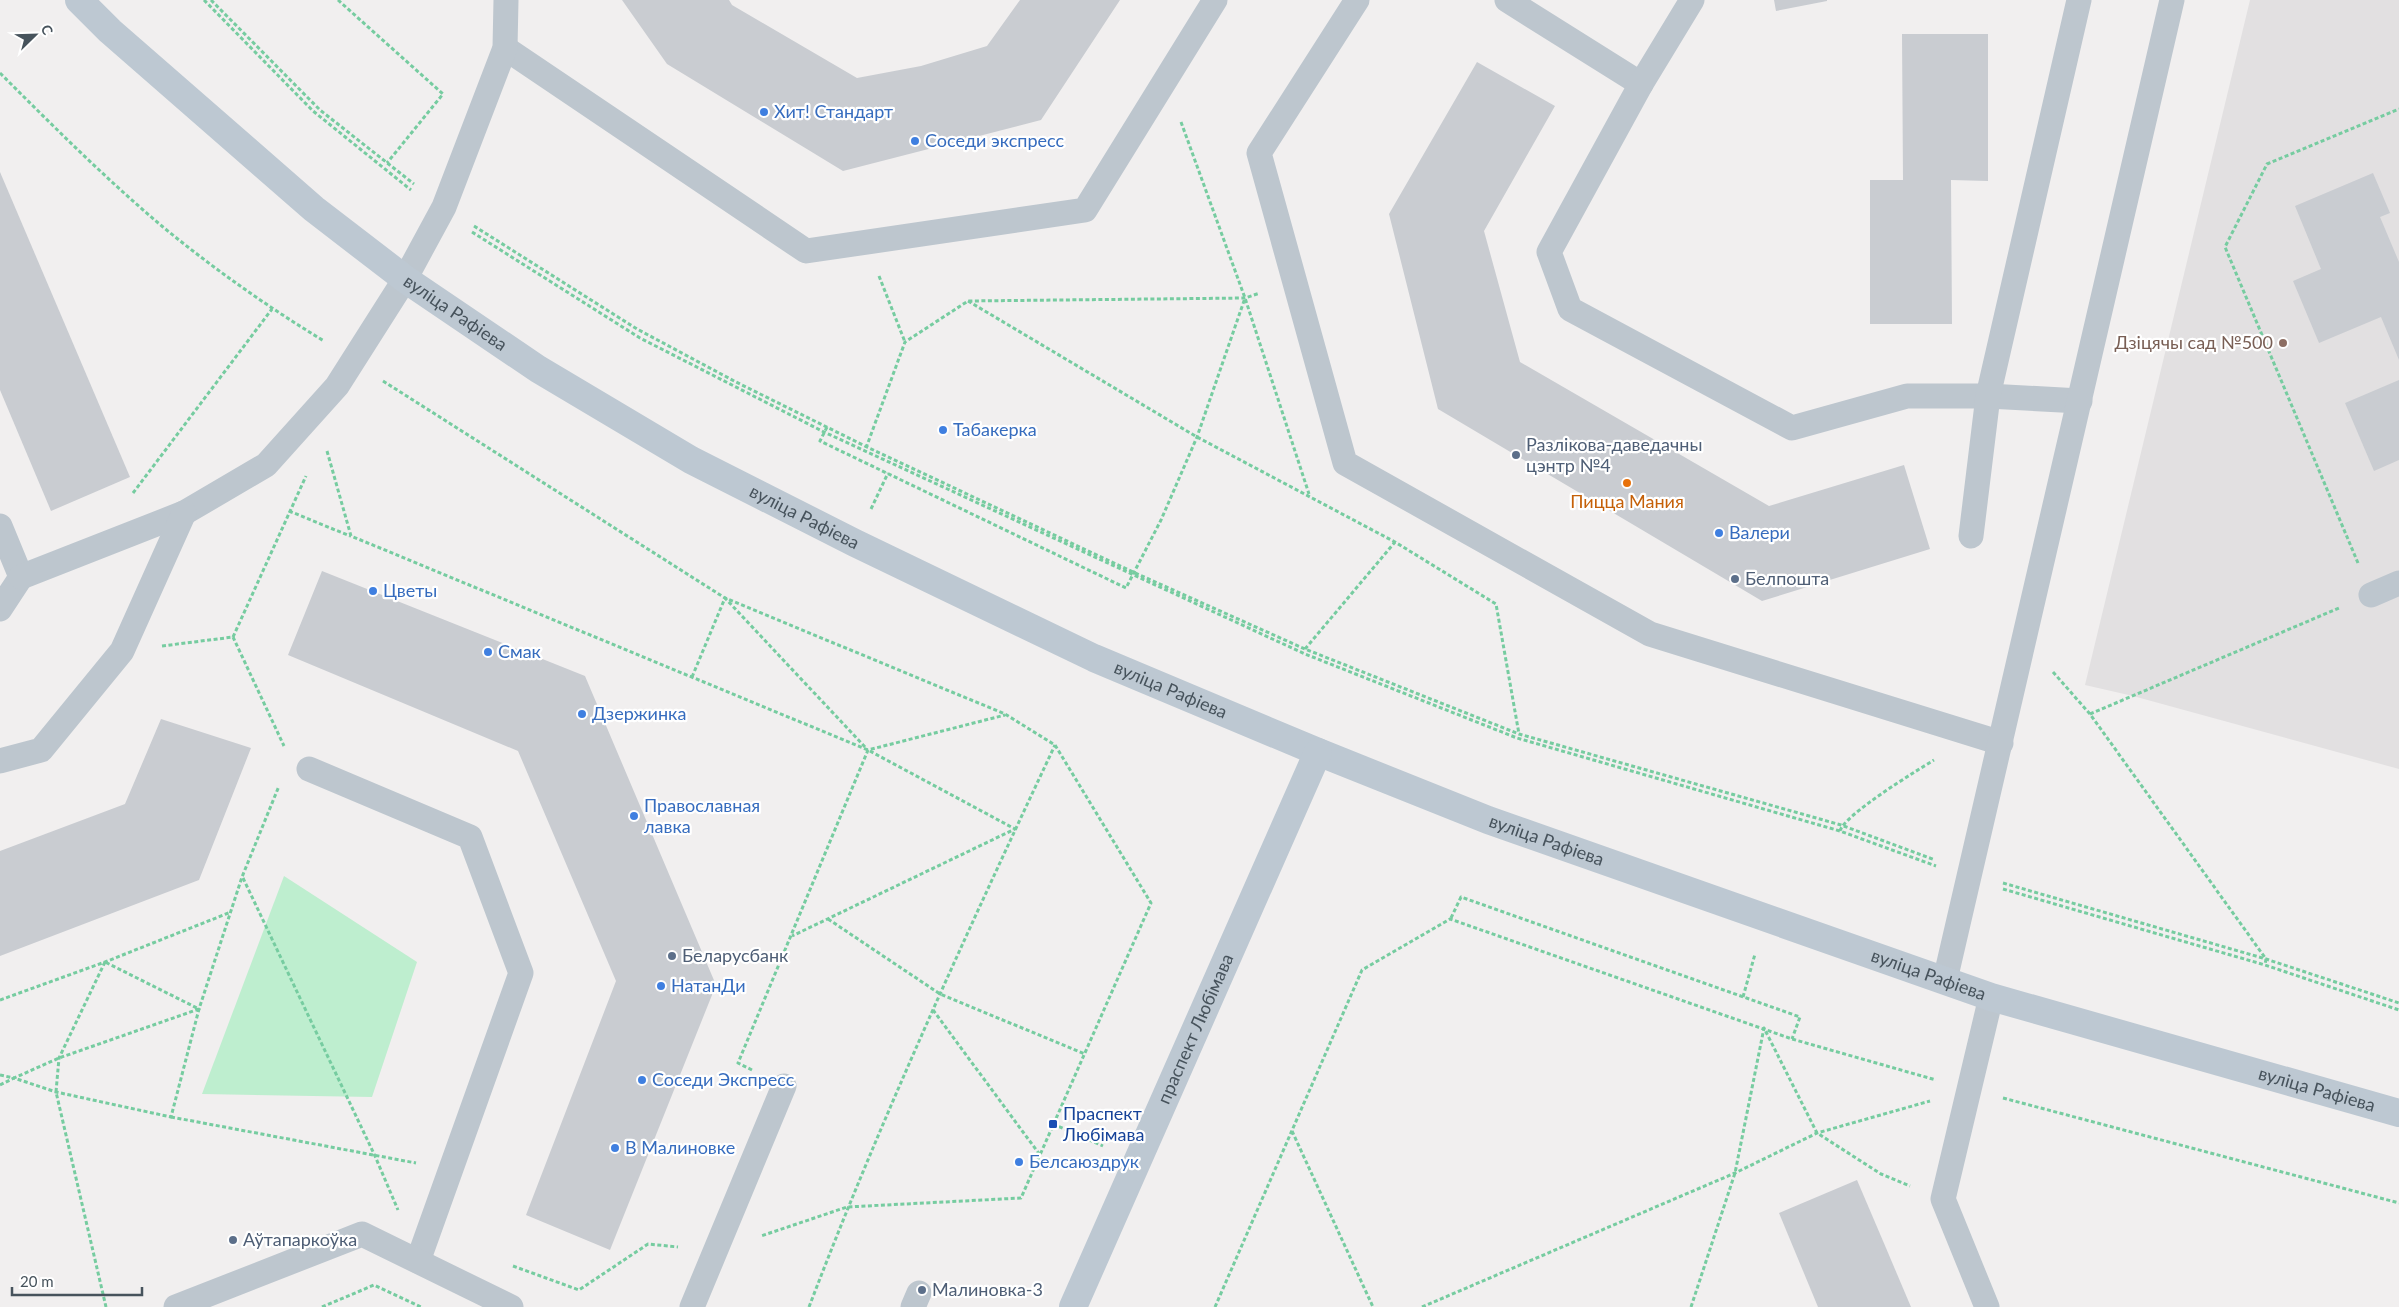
<svg xmlns="http://www.w3.org/2000/svg" width="2399" height="1307" font-family="Lato,sans-serif">
	<rect width="100%" height="100%" fill="#f1efef"/>
	<polygon fill="#e2e0e1" points="2250,0 2399,0 2399,769 2133,696 2085,685"/>
	<polygon fill="#beeecf" points="284,876 417,962 372,1097 202,1094"/>
	<g fill="#c9ccd1">
		<polygon points="622,0 729,0 732,5 857,78 921,66 987,46 1020,0 1120,0 1041,120 843,171 667,64"/>
		<polygon points="1774,0 1827,0 1827,1 1776,11"/>
		<polygon points="1902,34 1988,34 1988,181 1951,180 1952,324 1870,324 1870,180 1903,180"/>
		<polygon points="1477,62 1555,106 1484,231 1520,362 1769,506 1904,465 1930,549 1762,601 1438,409 1389,214"/>
		<polygon points="0,172 130,477 51,511 0,390"/>
		<polygon points="2373,173 2390,213 2380,217 2399,262 2399,360 2381,317 2319,343 2293,281 2321,269 2295,206"/>
		<polygon points="2399,380 2399,460 2374,471 2345,403"/>
		<polygon points="322,571 585,676 716,985 610,1250 526,1215 616,981 518,751 288,655"/>
		<polygon points="161,719 251,748 199,880 0,956 0,851 125,804"/>
		<polygon points="1857,1180 1886,1248 1911,1307 1818,1307 1779,1213"/>
	</g>
	<g fill="none" stroke-linecap="round" stroke-linejoin="round">
		<g stroke="#76cca0" stroke-width="3" stroke-dasharray="4 2.5" stroke-linecap="butt">
			<polyline points="204,0 313,111 411,190"/>
			<polyline points="211,0 320,110 414,184"/>
			<polyline points="338,0 443,94 387,163"/>
			<path d="M 0,73 C 53,126 106,179 163,227 C 214,269 268,307 324,341"/>
			<polyline points="1181,122 1245,298 1309,494"/>
			<polyline points="474,226 637,329 736,382 867,447 1133,572 1305,649 1519,734 1841,825 1935,860"/>
			<polyline points="472,232 640,338 824,432 1305,654 1517,738 1840,831 1936,866"/>
			<polyline points="879,276 905,342"/>
			<polyline points="968,301 1197,437 1395,542 1496,604 1519,734"/>
			<polyline points="383,381 725,598 1005,714 1055,745 1151,903 1021,1198 847,1207 761,1236"/>
			<polyline points="827,427 820,441 1126,588 1161,520 1197,437 1245,298"/>
			<polyline points="866,448 905,342 968,301 1245,298 1260,293"/>
			<polyline points="327,451 351,536 868,750 1015,829 792,936"/>
			<polyline points="133,493 272,309"/>
			<polyline points="871,509 888,473"/>
			<polyline points="289,511 350,536"/>
			<polyline points="2358,563 2225,247 2267,164 2399,109"/>
			<polyline points="233,637 306,476"/>
			<polyline points="162,646 233,637 284,746"/>
			<polyline points="1305,649 1395,542"/>
			<polyline points="2053,672 2090,714 2266,959 2265,965"/>
			<polyline points="692,677 725,598 866,748"/>
			<polyline points="2090,714 2339,608"/>
			<path d="M 1840,831 C 1844,815 1916,771 1934,760"/>
			<polyline points="243,878 375,1156 398,1210"/>
			<polyline points="2003,883 2266,959 2399,1003"/>
			<polyline points="2003,889 2265,965 2399,1010"/>
			<polyline points="1451,918 1461,897 1800,1017 1792,1039"/>
			<polyline points="828,919 940,994 1085,1054"/>
			<polyline points="105,962 59,1058 56,1092 106,1307"/>
			<polyline points="1743,997 1755,954"/>
			<polyline points="0,1000 105,962 231,912"/>
			<polyline points="933,1010 1040,1155"/>
			<polyline points="752,1070 738,1063 868,750 1005,715"/>
			<polyline points="0,1075 14,1078 59,1058 199,1009 105,962"/>
			<polyline points="0,1085 14,1078 56,1092 171,1117 199,1009 242,877 279,786"/>
			<polyline points="2003,1098 2399,1203"/>
			<polyline points="171,1117 416,1163"/>
			<polyline points="1053,1124 1103,1146"/>
			<polyline points="1292,1131 1373,1307"/>
			<polyline points="513,1266 579,1290 648,1244 678,1247"/>
			<polyline points="322,1307 374,1285 421,1307"/>
			<path d="M 809,1307 C 882,1116 968,930 1055,745"/>
			<polyline points="1215,1307 1362,970 1450,919 1792,1039 1936,1080"/>
			<polyline points="1422,1307 1735,1173 1817,1133 1930,1101"/>
			<polyline points="1691,1307 1735,1173 1764,1028 1817,1133 1881,1174 1910,1186"/>
		</g>
		<g stroke="#bdc6ce" stroke-width="25">
			<polyline points="1357,0 1259,153 1345,463 1650,634 2001,743"/>
			<polyline points="1507,0 1641,84"/>
			<polyline points="1692,0 1641,84 1549,252 1570,309 1792,428 1907,396 1988,396 2080,401"/>
			<polyline points="505,48 806,251 1085,210 1215,0"/>
			<polyline points="0,526 21,577 0,609"/>
			<polyline points="1971,536 1988,396 2079,0"/>
			<polyline points="21,577 184,513 266,465 337,386 405,279 444,207 505,48 506,0"/>
			<polyline points="2371,595 2399,583"/>
			<polyline points="0,761 41,750 122,651 184,513"/>
			<polyline points="309,769 470,837 521,973 418,1261"/>
			<polyline points="1945,980 2172,0"/>
			<polyline points="176,1307 362,1234 511,1307"/>
			<polyline points="692,1307 784,1086"/>
			<polyline points="913,1307 919,1293"/>
			<polyline points="1987,1307 1943,1199 1991,997"/>
		</g>
		<g stroke="#bdc8d2" stroke-width="28">
			<path id="s1" d="M 79,0 L 110,31 L 314,209 L 405,279 L 538,369 L 691,460 L 855,543 L 1094,658 L 1318,752 L 1488,820 L 1991,997 L 2399,1113"/>
			<path id="s2" d="M 1073,1307 L 1318,752"/>
		</g>
	</g>
	<g fill="#3f7fe0" stroke="#fff" stroke-width="2">
		<circle cx="764" cy="112" r="5"/>
		<circle cx="915" cy="141" r="5"/>
		<circle cx="943" cy="430" r="5"/>
		<circle cx="1719" cy="533" r="5"/>
		<circle cx="373" cy="591" r="5"/>
		<circle cx="488" cy="652" r="5"/>
		<circle cx="582" cy="714" r="5"/>
		<circle cx="634" cy="816" r="5"/>
		<circle cx="661" cy="986" r="5"/>
		<circle cx="642" cy="1080" r="5"/>
		<circle cx="615" cy="1148" r="5"/>
		<circle cx="1019" cy="1162" r="5"/>
	</g>
	<circle fill="#8d6e63" stroke="#fff" stroke-width="2" cx="2283" cy="343" r="5"/>
	<g fill="#5c6f8a" stroke="#fff" stroke-width="2">
		<circle cx="1516" cy="455" r="5"/>
		<circle cx="1735" cy="579" r="5"/>
		<circle cx="672" cy="956" r="5"/>
		<circle cx="233" cy="1240" r="5"/>
		<circle cx="922" cy="1290" r="5"/>
	</g>
	<circle fill="#e8710a" stroke="#fff" stroke-width="2" cx="1627" cy="483" r="5"/>
	<rect fill="#1a4fb4" stroke="#fff" stroke-width="2" x="1048" y="1119" width="10" height="10" rx="2.5"/>
	<g text-anchor="middle" stroke-width="4.5" stroke-linejoin="round" paint-order="stroke">
		<g font-size="18" fill="#366cbe" stroke="#fff" text-anchor="start">
			<text x="774" y="118">Хит! Стандарт</text>
			<text x="925" y="147">Соседи экспресс</text>
			<text x="953" y="436">Табакерка</text>
			<text x="1729" y="539">Валери</text>
			<text x="383" y="597">Цветы</text>
			<text x="498" y="658">Смак</text>
			<text x="592" y="720">Дзержинка</text>
			<text x="644" y="812">Православная<tspan x="644" dy="21">лавка</tspan></text>
			<text x="671" y="992">НатанДи</text>
			<text x="652" y="1086">Соседи Экспресс</text>
			<text x="625" y="1154">В Малиновке</text>
			<text x="1029" y="1168">Белсаюздрук</text>
		</g>
		<g font-size="18" fill="#47535c" stroke="#fff">
			<text dy="6" stroke="none"><textPath href="#s1" startOffset="490">вуліца Рафіева</textPath></text>
			<text dy="6" stroke="none"><textPath href="#s1" startOffset="895">вуліца Рафіева</textPath></text>
			<text dy="6" stroke="none"><textPath href="#s1" startOffset="1300">вуліца Рафіева</textPath></text>
			<text dy="6" stroke="none"><textPath href="#s1" startOffset="1705">вуліца Рафіева</textPath></text>
			<text dy="6" stroke="none"><textPath href="#s1" startOffset="2110">вуліца Рафіева</textPath></text>
			<text dy="6" stroke="none"><textPath href="#s2" startOffset="304">праспект Любімава</textPath></text>
			<text dy="6" stroke="none"><textPath href="#s1" startOffset="2515">вуліца Рафіева</textPath></text>
		</g>
		<g font-size="18" fill="#785e54" stroke="#fff" text-anchor="end">
			<text x="2273" y="349">Дзіцячы сад №500</text>
		</g>
		<g font-size="18" fill="#4e5e75" stroke="#fff" text-anchor="start">
			<text x="1526" y="451">Разлікова-даведачны<tspan x="1526" dy="21">цэнтр №4</tspan></text>
			<text x="1745" y="585">Белпошта</text>
			<text x="682" y="962">Беларусбанк</text>
			<text x="243" y="1246">Аўтапаркоўка</text>
			<text x="932" y="1296">Малиновка-3</text>
		</g>
		<g font-size="18" fill="#c56008" stroke="#fff">
			<text x="1627" y="508">Пицца Мания</text>
		</g>
		<g font-size="18" fill="#164399" stroke="#fff" text-anchor="start">
			<text x="1063" y="1120">Праспект<tspan x="1063" dy="21">Любімава</tspan></text>
		</g>
	</g>
	<g transform="translate(35 35) rotate(67)" stroke="#ffffff" stroke-width="4" paint-order="stroke">
	<path d="M0-4L9 19L0 12L-9 19Z" fill="#47535c"/>
	<text y="-8" font-size="14" font-weight="bold" text-anchor="middle" fill="#47535c">С</text>
	</g>
	<path d="M12 1287v8h130v-8" fill="none" stroke="#47535c" stroke-width="2.5"/>
	<text x="20" y="1287" font-size="15" fill="#47535c" stroke="#ffffff" stroke-width="4" paint-order="stroke">20 m</text>
</svg>
